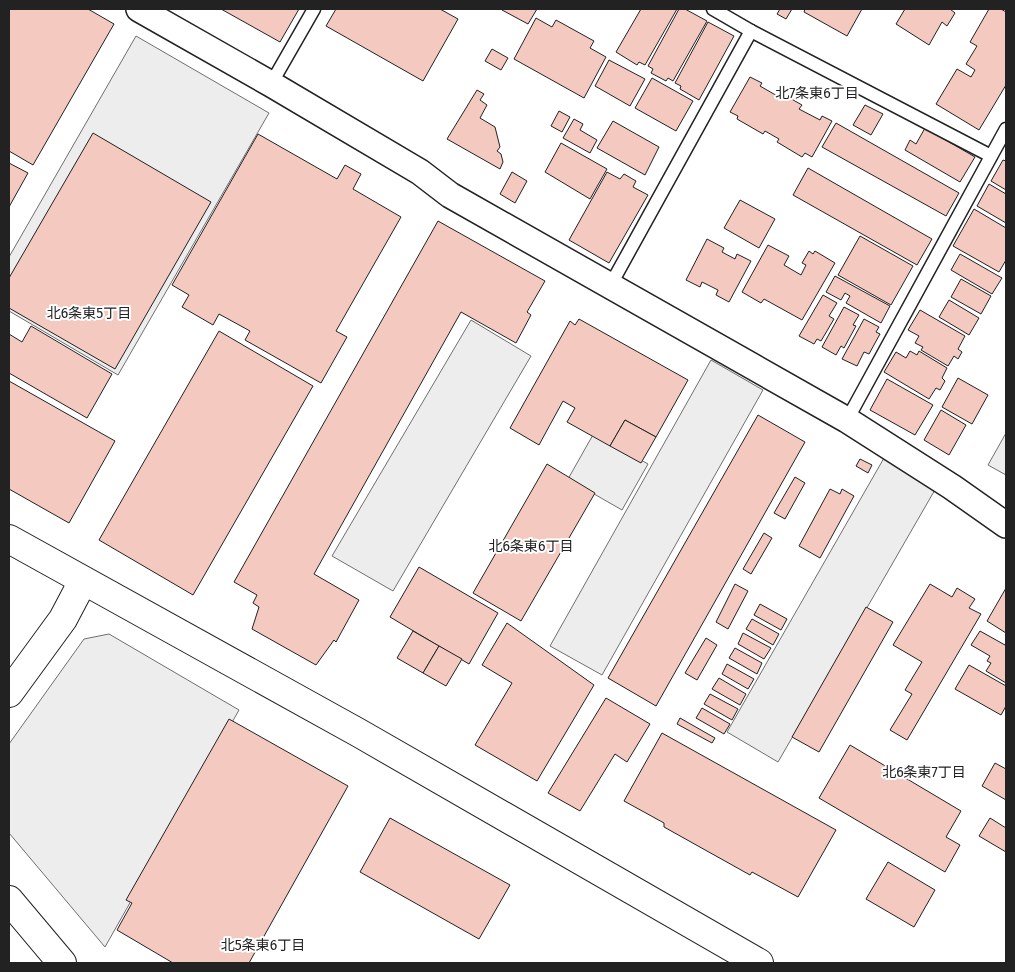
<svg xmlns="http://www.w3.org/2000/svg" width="1015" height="972" font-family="'Fira Sans','Noto Sans JP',sans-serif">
	<rect width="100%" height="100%" fill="#fff"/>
	<g fill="#ededed" stroke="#6f6f6f">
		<polygon points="136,36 269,113 118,375 9,311 9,257"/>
		<polygon points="471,320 531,356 393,591 332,556"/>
		<polygon points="711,360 763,390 602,675 550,646"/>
		<polygon points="594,433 648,464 622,510 568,479"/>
		<polygon points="1006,433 1006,475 988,465"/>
		<polygon points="884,458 936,488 778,762 727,732"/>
		<polygon points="109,634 239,710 105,947 9,833 9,744 84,639"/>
	</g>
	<g fill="#f3c9c0" stroke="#222">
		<polygon points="10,9 88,9 114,24 33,165 9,151 9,11"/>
		<polygon points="221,9 299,9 280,42"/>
		<polygon points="336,9 440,9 458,19 423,81 326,26"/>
		<polygon points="503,9 537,9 528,24 502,10"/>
		<polygon points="641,9 677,9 645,65 639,62 637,65 616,52"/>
		<polygon points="679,9 685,9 707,21 673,81 668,78 666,81 651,73 653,69 648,66"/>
		<polygon points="780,9 792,9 786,19 777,14"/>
		<polygon points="805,9 862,9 847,36 804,12"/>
		<polygon points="905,9 950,9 955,13 947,26 942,22 929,45 896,24"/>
		<polygon points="989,9 1001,9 1006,12 1006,85 979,130 936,104 957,69 971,77 975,70 966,64 977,46 970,42"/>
		<polygon points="536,18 552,27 556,20 594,41 590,48 606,57 584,98 514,59"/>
		<polygon points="708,22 734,36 699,100 680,89 681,86 675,83"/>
		<polygon points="492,49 508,58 501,70 485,61"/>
		<polygon points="609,60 645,79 630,106 595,86"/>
		<polygon points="750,77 762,83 760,86 779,97 781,93 802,105 799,109 820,120 822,116 832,121 812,157 805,153 802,157 777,142 779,139 765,131 763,134 737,119 738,116 730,112"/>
		<polygon points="652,78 693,101 676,131 635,108"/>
		<polygon points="477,90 484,94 480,100 487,105 480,118 495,127 500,147 497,151 501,154 503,162 500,169 447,139"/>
		<polygon points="865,105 883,114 871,135 853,125"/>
		<polygon points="559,111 570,117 562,132 551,126"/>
		<polygon points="574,119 583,124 580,130 597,140 590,153 563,138"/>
		<polygon points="613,121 659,147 645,175 597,148"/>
		<polygon points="836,123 959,193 946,216 822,147"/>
		<polygon points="925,128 975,157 960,182 905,150 910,140 916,144"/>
		<polygon points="93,133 211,202 115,369 9,308 9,278"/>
		<polygon points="258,134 337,179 345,165 361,174 353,189 401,217 336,331 347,337 321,383 245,340 250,331 219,314 213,325 182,307 189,295 172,285"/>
		<polygon points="561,143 607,169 590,199 545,172"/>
		<polygon points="1003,160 1006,161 1006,190 991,181"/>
		<polygon points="9,163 28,173 9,207"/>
		<polygon points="808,168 932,239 917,265 793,195"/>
		<polygon points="512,172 527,181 515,203 500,194"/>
		<polygon points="607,172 620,179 624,174 636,181 633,187 648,195 609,263 569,240"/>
		<polygon points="989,184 1006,194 1006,223 977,206"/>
		<polygon points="740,200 775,219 759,248 724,228"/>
		<polygon points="974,209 1006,228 1006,260 999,272 953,246"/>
		<polygon points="438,221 545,281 527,312 531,315 516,343 461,312 314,574 359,600 336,642 334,640 316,665 252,629 259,607 253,603 257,595 234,582"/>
		<polygon points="860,236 913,266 891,305 838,275"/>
		<polygon points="707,239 724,248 722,252 735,259 737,254 751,261 729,302 716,295 718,290 702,282 700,287 686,280"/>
		<polygon points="768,245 789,256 784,265 801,275 806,265 802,263 809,251 813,254 815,251 835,263 802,320 764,299 761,303 742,292"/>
		<polygon points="960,254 1002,278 992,294 951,270"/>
		<polygon points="835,276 890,306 881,323 846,303 850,296 845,293 841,300 826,292"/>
		<polygon points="961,279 991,296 981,314 951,297"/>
		<polygon points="823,295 837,303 829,316 834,319 821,341 817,339 814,344 799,336"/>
		<polygon points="949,300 979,318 969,335 939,317"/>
		<polygon points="844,307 859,315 853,325 856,326 844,348 841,346 836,355 822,347"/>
		<polygon points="920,310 965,336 958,349 962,352 958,359 954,356 948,366 921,350 923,347 915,343 919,336 908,330"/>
		<polygon points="579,319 688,380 656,437 625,420 610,446 567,422 575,408 563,401 539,445 510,428 570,321 575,325"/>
		<polygon points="864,319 879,327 876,332 880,334 869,354 864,352 857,366 842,359"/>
		<polygon points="31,326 112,374 87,418 9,373 9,334 22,342"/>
		<polygon points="219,331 313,386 193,595 99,540"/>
		<polygon points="910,351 917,355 919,351 947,368 942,378 945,381 940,390 936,388 929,399 884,372 896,352 906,358"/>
		<polygon points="958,378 988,395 972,424 942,407"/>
		<polygon points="887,379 933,405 915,435 870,410"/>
		<polygon points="9,381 115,441 69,523 9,489"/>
		<polygon points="941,410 966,425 949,455 924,440"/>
		<polygon points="758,415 805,442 656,706 608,678"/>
		<polygon points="625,420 656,437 641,463 610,446"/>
		<polygon points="860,459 872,465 868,473 856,466"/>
		<polygon points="547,464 595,493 521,621 473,593"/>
		<polygon points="795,477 805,483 785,519 774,513"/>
		<polygon points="830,489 840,494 842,489 854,496 820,558 799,546"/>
		<polygon points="764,533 772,538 751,574 743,569"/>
		<polygon points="419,567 498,613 469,664 390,617"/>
		<polygon points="735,584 748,591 728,629 716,622"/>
		<polygon points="930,584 952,597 957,588 975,599 969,608 981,614 907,740 890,730 912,694 905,690 922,662 893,645"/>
		<polygon points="1006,588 1006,633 987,621"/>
		<polygon points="760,604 787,619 781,630 754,615"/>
		<polygon points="866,607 893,622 819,752 792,737"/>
		<polygon points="752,619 779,634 773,645 746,629"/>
		<polygon points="507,623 594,685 537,781 475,745 512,683 482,665"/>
		<polygon points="413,631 439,646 423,673 397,658"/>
		<polygon points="980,631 1005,645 1006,643 1006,683 986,671 991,663 987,661 990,656 971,645"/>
		<polygon points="743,633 771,648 764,659 738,644"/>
		<polygon points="706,638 717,645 697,680 685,673"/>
		<polygon points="439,646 462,659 446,686 423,673"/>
		<polygon points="735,648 762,663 757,674 729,658"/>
		<polygon points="727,664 754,679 748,689 722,674"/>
		<polygon points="969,665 1006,686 1006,706 1001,715 955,689"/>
		<polygon points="719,678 746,694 740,705 712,689"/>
		<polygon points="710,694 738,709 732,720 704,704"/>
		<polygon points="606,698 650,724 627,762 615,754 580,811 548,793"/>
		<polygon points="702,708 730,724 724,734 696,718"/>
		<polygon points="680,718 715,738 712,743 677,724"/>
		<polygon points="229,719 348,786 249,963 173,963 117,930 132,903 126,900"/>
		<polygon points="662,733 836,830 798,897 752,872 750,875 664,827 664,823 624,801"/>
		<polygon points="850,745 961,811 946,837 960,845 945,872 819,798"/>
		<polygon points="995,763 1006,769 1006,800 982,786"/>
		<polygon points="390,818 510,885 479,939 360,872"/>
		<polygon points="990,818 1006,828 1006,852 979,836"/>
		<polygon points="888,862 935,890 914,927 866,899"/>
	</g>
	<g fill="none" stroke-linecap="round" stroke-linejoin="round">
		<defs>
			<g id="lane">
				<polyline points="713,9 751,31 991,156"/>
				<polyline points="271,84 314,9"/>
				<polyline points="610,286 751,31"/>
				<polyline points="847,420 1006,129"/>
			</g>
			<polyline id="street" points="139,9 271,84 420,172 450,195 847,420 952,487 1006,525"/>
			<g id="secondary">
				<polyline points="9,539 359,733 759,963"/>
				<polyline points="9,693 63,619 83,581"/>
				<polyline points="9,900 62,963"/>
			</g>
		</defs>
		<use href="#lane" stroke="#222" stroke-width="15"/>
		<use href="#street" stroke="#222" stroke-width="28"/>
		<use href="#secondary" stroke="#222" stroke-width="30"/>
		<use href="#lane" stroke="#fff" stroke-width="12"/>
		<use href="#street" stroke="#fff" stroke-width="25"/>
		<use href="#secondary" stroke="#fff" stroke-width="28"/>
	</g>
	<g text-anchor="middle" stroke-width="4" stroke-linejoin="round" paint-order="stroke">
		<g font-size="14" fill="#222" stroke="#fff">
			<text x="817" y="98">北7条東6丁目</text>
			<text x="89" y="318">北6条東5丁目</text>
			<text x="531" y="551">北6条東6丁目</text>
			<text x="924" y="777">北6条東7丁目</text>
			<text x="263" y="950">北5条東6丁目</text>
		</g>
	</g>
	<rect width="1015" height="972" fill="none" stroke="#222222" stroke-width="20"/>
</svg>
